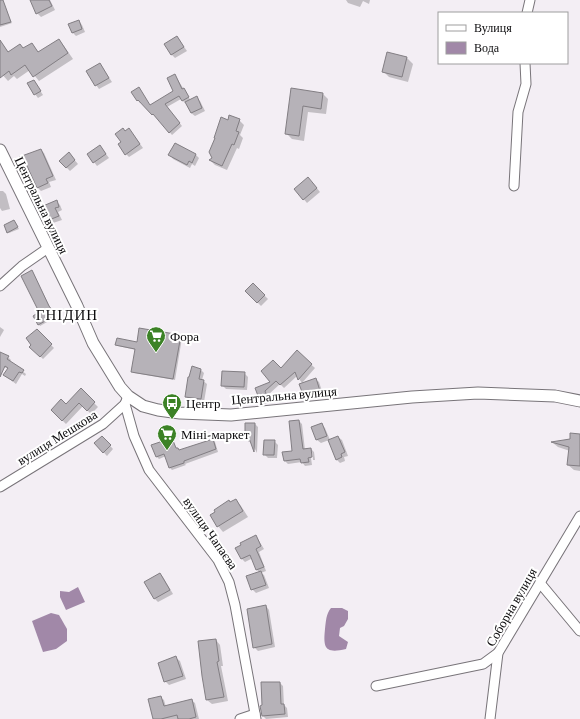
<svg xmlns="http://www.w3.org/2000/svg" width="580" height="719" font-family="'Crimson Pro',serif">
	<rect width="100%" height="100%" fill="#f3eef4"/>
	<g fill="#a188a8">
		<polygon points="78,587 85,602 66,610 60,597 60,591 69,592"/>
		<path d="M 331,608 L 342,608 L 348,611 L 348,619 L 344,626 L 340,628 L 339,636 L 348,642 L 346,649 C 325,654 323,648 325,629 C 326,621 326,614 331,608 Z"/>
		<polygon points="51,613 59,615 67,629 67,641 56,649 43,652 32,621"/>
	</g>
	<g fill="#0003">
		<polygon points="36,0 50,0 55,10 41,17 37,13"/>
		<polygon points="346,0 370,0 369,4 363,1 360,7 348,3"/>
		<polygon points="8,16 12,23 0,27 0,18"/>
		<polygon points="79,21 82,25 85,32 76,36 72,32"/>
		<polygon points="177,37 187,51 175,58 171,54"/>
		<polygon points="59,40 64,46 73,59 39,81 30,70 17,79 14,76 8,81 0,72 1,43 9,53 20,45 24,49 32,44 39,53"/>
		<polygon points="388,53 407,58 413,64 408,82 389,77 383,71"/>
		<polygon points="100,64 112,82 99,89 87,72"/>
		<polygon points="175,75 191,101 196,98 200,101 205,111 195,116 191,113 186,102 185,103 181,99 167,107 182,126 172,135 156,116 156,117 142,102 140,103 138,100 133,92 150,106 175,91"/>
		<polygon points="34,81 43,95 38,98 35,94"/>
		<polygon points="292,90 323,94 328,99 326,114 308,112 304,141 292,139 286,133"/>
		<polygon points="239,120 244,125 240,135 243,138 239,149 237,148 227,170 215,165 210,160 214,158 229,121"/>
		<polygon points="125,132 132,133 143,148 129,157 126,154 123,142"/>
		<polygon points="41,150 44,153 56,180 49,182 51,187 41,191 38,188 30,170 28,171 24,167 20,158"/>
		<polygon points="103,150 109,158 97,166 88,154"/>
		<polygon points="170,155 196,155 199,158 195,166 192,164 190,168 173,159"/>
		<polygon points="72,157 78,164 70,171 66,167"/>
		<polygon points="312,182 320,192 307,203 295,189"/>
		<polygon points="0,191 3,191 6,194 10,209 2,211 0,208"/>
		<polygon points="56,201 60,205 62,210 58,212 62,220 53,223 50,220 44,206"/>
		<polygon points="14,221 19,229 9,233 8,232"/>
		<polygon points="33,273 51,309 56,317 40,326 34,317 40,313"/>
		<polygon points="253,284 268,299 261,306 246,291"/>
		<polygon points="0,327 4,330 0,337"/>
		<polygon points="37,331 54,348 43,359 31,347 33,345"/>
		<polygon points="181,336 182,338 175,380 134,373 132,371 136,350 118,346 116,345 137,343"/>
		<polygon points="297,352 315,368 302,383 297,376 284,388 280,384 268,395 271,402 264,404 261,401 256,388 272,382 281,370"/>
		<polygon points="8,357 11,360 10,362 26,374 25,376 22,374 16,384 4,375 8,369 0,365 0,359"/>
		<polygon points="201,370 204,373 202,380 207,384 204,402 189,400 186,396"/>
		<polygon points="244,373 248,377 247,390 226,389 222,385"/>
		<polygon points="315,379 319,382 323,394 308,400 305,396"/>
		<polygon points="81,390 98,407 91,414 83,406 66,424 52,410 66,405"/>
		<polygon points="299,421 302,424 305,450 311,449 314,452 315,460 313,460 312,451 310,451 312,465 305,466 302,462 288,464 285,461 293,452"/>
		<polygon points="246,424 255,424 258,427 257,453 251,441 249,442 246,439"/>
		<polygon points="321,424 325,428 330,440 338,437 342,440 348,456 344,457 345,461 340,463 336,459 329,440 321,443 317,440 313,428"/>
		<polygon points="580,435 580,471 574,470 568,465 570,451 558,447 553,443 571,440"/>
		<polygon points="102,437 113,449 107,456 95,443"/>
		<polygon points="171,439 177,449 178,449 181,451 213,440 215,442 218,452 185,464 186,465 172,470 170,468 166,456 159,459 157,457"/>
		<polygon points="274,441 278,445 277,458 268,458 264,454"/>
		<polygon points="236,500 241,506 248,517 223,532 218,526 231,503"/>
		<polygon points="256,536 264,549 259,552 266,571 261,573 264,575 269,588 256,593 252,589 259,572 257,570 253,558 245,562 242,559 237,548"/>
		<polygon points="160,574 163,577 173,594 158,602 155,599"/>
		<polygon points="266,606 269,610 275,647 258,651 254,647"/>
		<polygon points="216,640 220,645 223,666 221,666 228,701 212,704 207,700 199,642"/>
		<polygon points="176,658 180,661 186,679 169,685 165,681"/>
		<polygon points="280,683 283,686 284,705 287,708 288,717 266,719 262,715"/>
		<polygon points="160,697 164,700 166,707 191,700 195,703 199,719 154,719"/>
	</g>
	<g fill="#b6b2b8" stroke="#827e83">
		<polygon points="0,0 3,0 11,22 0,25"/>
		<polygon points="30,0 49,0 52,6 36,14"/>
		<polygon points="79,20 82,29 72,33 68,24"/>
		<polygon points="177,36 184,47 171,55 164,44"/>
		<polygon points="59,39 68,53 33,77 25,65 11,75 9,71 0,78 0,40 8,52 20,44 23,48 32,43 38,52"/>
		<polygon points="387,52 407,57 402,77 382,72"/>
		<polygon points="100,63 109,78 95,86 86,71"/>
		<polygon points="175,74 182,89 184,88 189,97 182,101 179,96 165,104 180,123 169,133 153,114 152,115 138,100 137,101 131,92 139,87 150,105 173,91 167,78"/>
		<polygon points="34,80 41,91 34,95 27,83"/>
		<polygon points="291,88 323,93 321,109 303,106 299,136 285,134"/>
		<polygon points="197,96 202,108 191,113 185,102"/>
		<polygon points="229,115 240,119 236,131 239,132 234,145 232,144 222,166 209,160 212,158 209,152 215,138 214,138 221,117 228,120"/>
		<polygon points="123,128 125,131 129,128 140,144 125,155 118,144 121,142 115,134"/>
		<polygon points="175,143 196,154 192,163 189,161 187,165 168,155"/>
		<polygon points="100,145 106,154 93,163 87,154"/>
		<polygon points="41,149 53,176 46,179 48,183 37,188 27,166 23,168 19,157"/>
		<polygon points="69,152 75,160 66,168 59,161"/>
		<polygon points="308,177 317,188 303,200 294,189"/>
		<polygon points="57,200 59,207 55,208 59,216 49,220 43,206"/>
		<polygon points="14,220 18,227 7,233 4,225"/>
		<polygon points="32,270 49,306 56,315 38,325 33,316 39,312 21,276"/>
		<polygon points="253,283 265,295 257,303 245,291"/>
		<polygon points="139,328 181,335 173,379 131,372 135,349 115,345 117,338 137,342"/>
		<polygon points="37,329 52,344 40,357 29,347 31,345 26,338"/>
		<polygon points="297,350 312,364 298,380 295,372 280,385 276,381 265,391 268,398 260,401 255,388 270,382 261,371 273,360 281,368"/>
		<polygon points="0,352 9,356 7,359 24,370 22,373 19,372 13,381 3,375 8,368 5,366 0,377"/>
		<polygon points="192,366 201,369 199,379 204,380 201,399 185,397 188,377 189,377"/>
		<polygon points="222,371 245,372 244,387 221,386"/>
		<polygon points="316,378 320,391 304,397 299,384"/>
		<polygon points="81,388 95,402 87,411 79,403 62,421 51,410 61,399 66,404"/>
		<polygon points="299,420 303,449 311,448 312,457 308,458 309,462 301,463 300,459 284,461 282,452 292,451 289,421"/>
		<polygon points="245,423 255,423 254,452 249,438 245,439"/>
		<polygon points="322,423 327,436 316,440 311,427"/>
		<polygon points="570,433 580,434 580,466 567,465 569,447 551,442 570,439"/>
		<polygon points="102,436 111,445 103,453 94,443"/>
		<polygon points="338,436 345,452 341,454 342,457 336,460 328,440"/>
		<polygon points="172,438 176,448 178,448 179,450 213,439 216,449 184,461 184,463 169,468 164,454 156,457 151,445"/>
		<polygon points="264,440 275,440 274,455 263,455"/>
		<polygon points="236,499 243,511 217,527 210,515 215,512 214,510 229,500 230,502"/>
		<polygon points="256,535 261,546 256,549 264,567 256,570 250,555 241,559 235,548 241,545 240,543"/>
		<polygon points="261,571 266,585 251,590 246,576"/>
		<polygon points="160,573 170,590 154,599 144,582"/>
		<polygon points="266,605 272,644 253,648 247,609"/>
		<polygon points="216,639 219,661 217,662 224,697 206,700 202,676 198,641"/>
		<polygon points="176,656 183,676 164,682 158,663"/>
		<polygon points="261,682 280,682 281,704 284,704 285,714 262,716 260,706 262,705"/>
		<polygon points="161,696 164,706 192,699 196,717 189,719 178,719 177,715 161,719 153,719 148,699"/>
	</g>
	<g fill="none" stroke-linecap="round" stroke-linejoin="round">
		<defs>
			<g id="minor">
				<polyline points="527,13 530,0"/>
				<polyline points="514,186 518,112 526,84 525,63"/>
				<polyline points="0,286 22,266 48,248"/>
				<polyline points="128,396 125,404 134,436 149,470 218,560 229,582 235,605 256,719"/>
				<polyline points="0,487 103,424 125,404"/>
				<polyline points="540,583 580,631"/>
				<polyline points="376,686 483,664 498,653"/>
				<polyline points="240,719 255,714"/>
				<polyline points="490,719 498,653 580,516"/>
			</g>
			<polyline id="tertiary" points="0,150 77,306 93,343 120,387 128,396 143,406 158,410 180,413 231,415 412,397 478,393 555,396 580,401"/>
		</defs>
		<use href="#minor" stroke="#787479" stroke-width="11"/>
		<use href="#tertiary" stroke="#787479" stroke-width="13"/>
		<use href="#minor" stroke="#fff" stroke-width="9"/>
		<use href="#tertiary" stroke="#fff" stroke-width="11"/>
	</g>
	<defs>
		<symbol id="supermarket-pin" viewBox="-11 -11 22 30"><path d="M0 17L-7.5 6A9.5 9.5 0 1 1 7.5 6Z" fill="#3c8226" stroke="#fff"/><path d="M-6-5.5h2.5l.6 2H6L4.5 2H-2.5L-4.4-4H-6ZM-1.5 3.2a1.3 1.3 0 1 0 .1 0ZM3 3.2a1.3 1.3 0 1 0 .1 0Z" fill="#fff"/></symbol>
		<symbol id="bus-pin" viewBox="-11 -11 22 30"><path d="M0 17L-7.5 6A9.5 9.5 0 1 1 7.5 6Z" fill="#3c8226" stroke="#fff"/><path d="M-5-6H5V4H4V6H2V4H-2V6H-4V4H-5ZM-3.5-4V0h7V-4ZM-3.5 1.2v1.5H-2V1.2ZM2 1.2v1.5H3.5V1.2Z" fill="#fff"/></symbol>
	</defs>
	<g fill-rule="evenodd">
		<use href="#supermarket-pin" x="145" y="325" width="22" height="30"/>
		<use href="#bus-pin" x="161" y="392" width="22" height="30"/>
		<use href="#supermarket-pin" x="156" y="423" width="22" height="30"/>
	</g>
	<g text-anchor="middle" stroke-width="4" stroke-linejoin="round" paint-order="stroke">
		<g font-size="13" fill="#0c0b0d" stroke="#fff">
			<text transform="translate(42 205) rotate(64)" y="5">Центральна вулиця</text>
			<text transform="translate(284 395) rotate(-5)" y="5">Центральна вулиця</text>
			<text transform="translate(57 437) rotate(-32)" y="5">вулиця Мешкова</text>
			<text transform="translate(211 533) rotate(55)" y="5">вулиця Чапаєва</text>
			<text transform="translate(511 607) rotate(-60)" y="5">Соборна вулиця</text>
		</g>
		<g font-size="13" fill="#0c0b0d" stroke="#fff" text-anchor="start">
			<text x="170" y="341">Фора</text>
			<text x="186" y="408">Центр</text>
			<text x="181" y="439">Міні-маркет</text>
		</g>
		<g font-size="15" letter-spacing="1" fill="#0c0b0d" stroke="#fff">
			<text x="67" y="320">ГНІДИН</text>
		</g>
	</g>
	<rect x="438" y="12" width="130" height="52" fill="#ffffff" stroke="#9e9d9e"/>
	<rect x="446" y="25" width="20" height="6" fill="#ffffff" stroke="#9e9d9e"/>
	<text x="474" y="32" font-size="12" fill="#0c0b0d">Вулиця</text>
	<rect x="446" y="42" width="20" height="12" fill="#a188a8" stroke="#9e9d9e"/>
	<text x="474" y="52" font-size="12" fill="#0c0b0d">Вода</text>
</svg>
